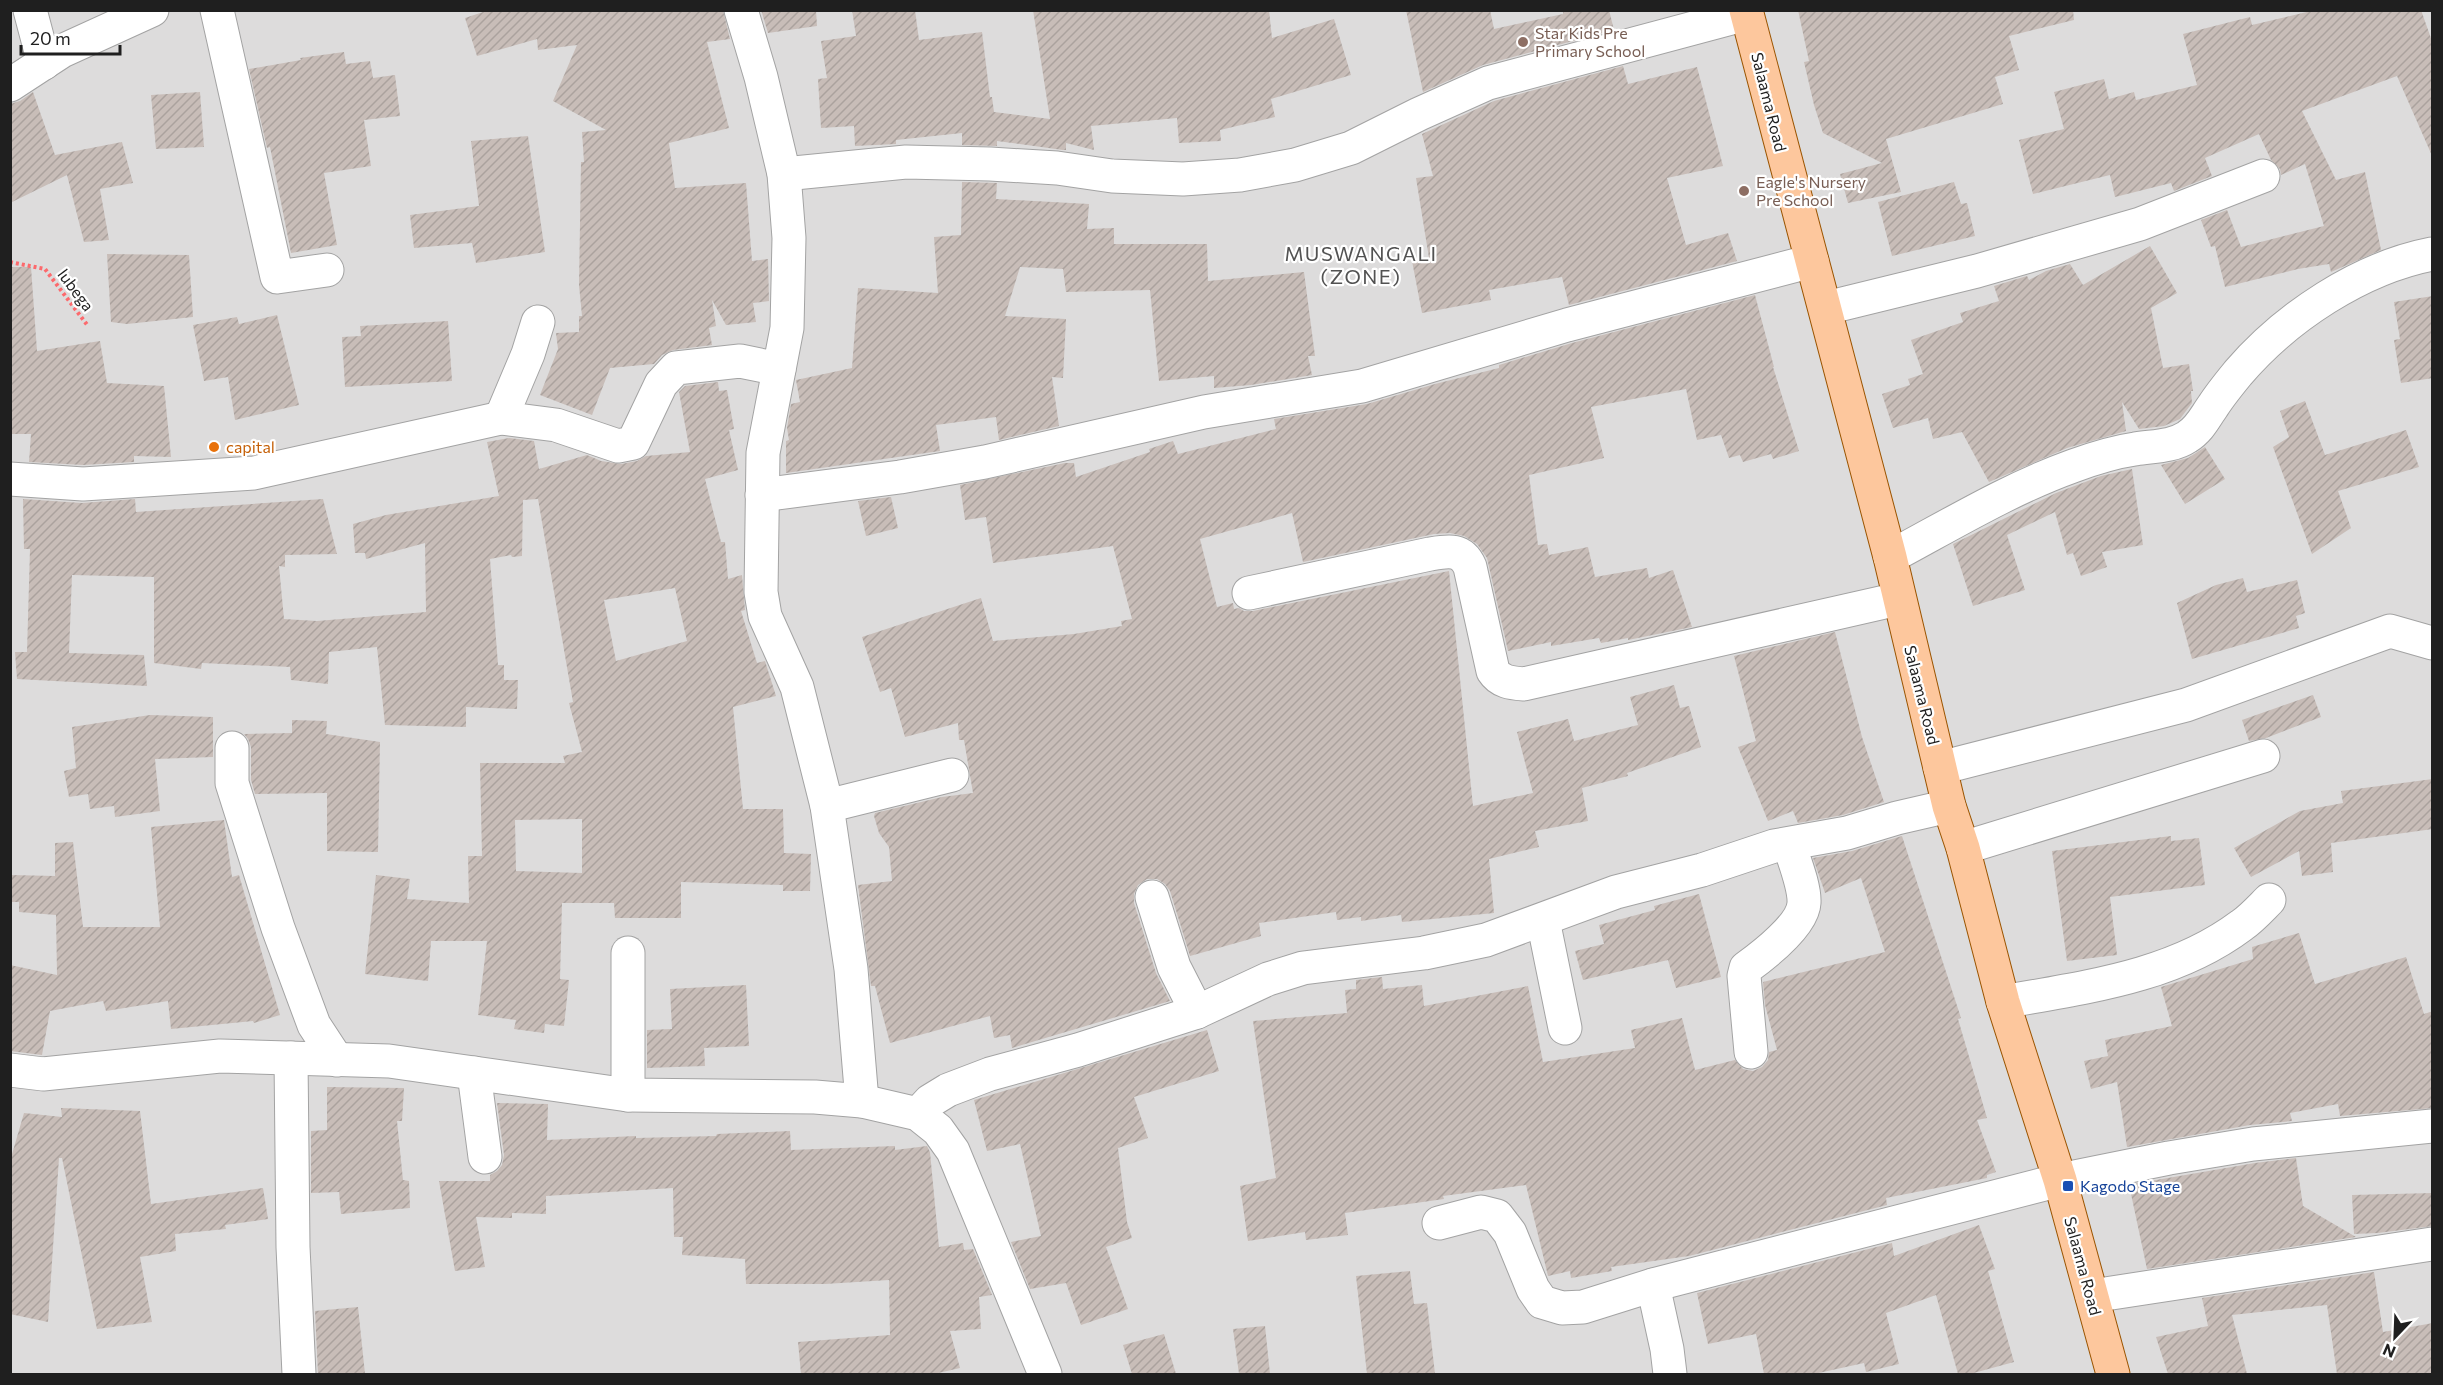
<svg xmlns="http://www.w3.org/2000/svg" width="2443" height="1385" font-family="Commissioner,sans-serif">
	<defs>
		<pattern id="building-hatch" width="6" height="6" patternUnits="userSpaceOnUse" patternTransform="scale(1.5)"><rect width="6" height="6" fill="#c8bdb8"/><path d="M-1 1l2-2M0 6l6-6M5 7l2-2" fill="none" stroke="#aba29e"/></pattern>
	</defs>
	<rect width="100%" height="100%" fill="#f0ebe5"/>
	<rect fill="#dddcdc" x="11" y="11" width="2421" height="1363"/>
	<g fill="url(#building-hatch)" fill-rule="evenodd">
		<polygon points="489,10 723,10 730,39 707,42 729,128 669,143 675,188 746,183 752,261 768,259 769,301 753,303 756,322 726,325 712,300 716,326 709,328 712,345 673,350 662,355 654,364 610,368 592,415 540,395 558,349 556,333 579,332 579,316 582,316 579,285 581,162 584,162 582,132 606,130 553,101 577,45 538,50 537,39 477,56 465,18"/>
		<polygon points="761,10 816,10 817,26 768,33"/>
		<polygon points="852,10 915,10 919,40 982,32 990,97 992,97 994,112 1050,119 1033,10 1269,10 1272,38 1334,19 1351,75 1271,99 1275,117 1220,130 1221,141 1179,143 1177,118 1091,126 1094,150 1066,143 1066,150 1063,150 997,141 997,146 962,145 962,133 896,140 896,144 855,146 854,126 821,128 818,79 827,78 821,41 856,36"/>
		<polygon points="1406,10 1490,10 1494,29 1563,14 1563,10 1609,10 1614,30 1483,65 1423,92"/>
		<polygon points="1798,10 2073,10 2074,20 2009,36 2019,70 1995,77 2003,104 1886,139 1901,192 1848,203 1840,174 1882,163 1823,133 1814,105 1804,62 1809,61"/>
		<polygon points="2315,10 2421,10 2433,44 2433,158 2397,76 2302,111 2336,180 2365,172 2381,250 2331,272 2329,264 2298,269 2225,287 2215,246 2211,247 2201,220 2227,210 2241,247 2324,226 2305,164 2281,175 2280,169 2271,160 2259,134 2205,158 2212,176 2174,191 2171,183 2115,197 2110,175 2033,194 2019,140 2064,129 2054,92 2104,79 2109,99 2134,92 2136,100 2197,85 2183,34 2250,17 2252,25"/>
		<polygon points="344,52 346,64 370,61 373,78 395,75 400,116 364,120 371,166 324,173 337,245 291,253 270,147 267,148 249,69 301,60 300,58"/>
		<polygon points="1623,66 1628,84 1697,67 1723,166 1667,178 1686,245 1728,233 1737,261 1569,305 1562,277 1489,290 1491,300 1422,313 1412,261 1429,258 1416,178 1433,176 1422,134 1494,101"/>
		<polygon points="33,92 55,155 122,142 133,183 100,189 109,240 84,242 67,175 10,203 10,104 20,101"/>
		<polygon points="200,92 204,147 156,149 151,95"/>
		<polygon points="528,136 545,252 476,263 472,243 414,248 410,215 479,206 471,141"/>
		<polygon points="962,182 997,183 996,199 1089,204 1087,229 1114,228 1114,244 1207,244 1208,281 1304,272 1315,356 1308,356 1312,375 1251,385 1214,388 1214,376 1159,381 1150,290 1066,292 1063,269 1020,267 1005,316 1066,319 1063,378 1052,377 1059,426 999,440 996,417 936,425 940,451 786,473 786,441 789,440 787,428 791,404 800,402 796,380 852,368 858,288 938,293 934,237 961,235"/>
		<polygon points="1954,182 1961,204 1967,203 1975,236 1892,256 1878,202"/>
		<polygon points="2150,246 2177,293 2151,308 2163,368 2189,364 2193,391 2191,391 2192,403 2180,419 2164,426 2139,429 2122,402 2126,431 2067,448 1989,482 1962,432 1933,439 1928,418 1893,428 1882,394 1910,385 1908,379 1923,374 1911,340 1963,322 1960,313 1999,301 1994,286 2027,276 2029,280 2046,271 2070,264 2083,285"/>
		<polygon points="107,254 189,255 193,317 127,324 111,322"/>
		<polygon points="10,267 31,267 37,351 100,341 107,383 164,386 171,457 134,456 134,462 83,465 29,462 31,434 10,434"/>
		<polygon points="1755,295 1774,367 1773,367 1799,451 1773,459 1771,454 1743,462 1740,455 1729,458 1721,435 1697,440 1686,389 1591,407 1604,458 1529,475 1538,545 1547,544 1549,555 1588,547 1595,577 1647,568 1649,578 1673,570 1692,627 1628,640 1628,638 1601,643 1599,638 1551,646 1551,642 1508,651 1487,558 1477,544 1464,536 1450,533 1434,534 1303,562 1292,513 1200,539 1217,607 1233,603 1234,609 1239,608 1244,611 1253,611 1449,571 1473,806 1533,793 1517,732 1568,719 1574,741 1638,725 1630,697 1674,685 1680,708 1689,706 1701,747 1627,773 1628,776 1582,788 1588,821 1535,831 1539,847 1489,859 1494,913 1402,922 1401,915 1361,921 1361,917 1337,920 1336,912 1259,923 1261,936 1190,956 1170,891 1165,884 1157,879 1147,879 1138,885 1134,894 1134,903 1156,973 1170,1001 1012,1048 1010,1035 994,1038 990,1016 890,1043 875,986 871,986 858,885 892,881 889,847 879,833 874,816 875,813 942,797 973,793 964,740 959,740 958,723 905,737 891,688 880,692 862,637 981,598 993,641 1074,634 1122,626 1121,621 1132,619 1113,546 993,563 986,517 965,520 960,485 1065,463 1074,463 1076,477 1150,452 1149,449 1173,441 1178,454 1276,429 1274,419 1367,404 1435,384 1499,368 1499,365 1572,343"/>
		<polygon points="2433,296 2433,378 2401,383 2394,340 2400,339 2394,302"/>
		<polygon points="277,315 299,405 235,420 228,377 204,381 193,325 237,317 239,324"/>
		<polygon points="448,321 452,381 345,387 342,337 361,336 360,326"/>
		<path d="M 718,382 L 719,391 L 727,390 L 734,429 L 729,430 L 738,470 L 705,479 L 721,542 L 725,542 L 728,579 L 742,575 L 745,610 L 741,611 L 757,663 L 765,661 L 776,696 L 733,707 L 743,809 L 783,809 L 784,853 L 811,854 L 810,891 L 783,891 L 783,885 L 681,882 L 681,918 L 615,918 L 614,903 L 562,903 L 560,979 L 569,980 L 564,1026 L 545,1024 L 544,1033 L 514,1029 L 516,1020 L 478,1015 L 487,941 L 431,941 L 428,981 L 365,974 L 376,875 L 410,879 L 407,899 L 469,903 L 468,856 L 482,856 L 480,763 L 565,763 L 563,756 L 582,752 L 569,703 L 573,702 L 538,499 L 523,500 L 522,556 L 512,557 L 511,555 L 490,559 L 498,665 L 504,665 L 504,680 L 518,680 L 517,709 L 466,707 L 466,727 L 385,725 L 377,647 L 329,652 L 328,684 L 291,680 L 290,667 L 202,663 L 201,669 L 154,663 L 154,577 L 72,575 L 69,653 L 144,655 L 147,686 L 17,679 L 15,652 L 27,652 L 30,549 L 24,549 L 23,499 L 82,503 L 135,499 L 136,512 L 323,499 L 337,554 L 285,555 L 285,567 L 279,566 L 284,619 L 317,621 L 426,612 L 425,543 L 366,559 L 365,553 L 355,553 L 353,524 L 386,515 L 499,496 L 487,442 L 509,438 L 534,441 L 539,469 L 587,455 L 601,461 L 621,464 L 637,461 L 646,456 L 690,452 L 679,392 L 685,386 ZM 675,588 L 687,641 L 616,661 L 604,600 ZM 582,819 L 582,873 L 516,871 L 515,820 Z"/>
		<polygon points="2305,401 2325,455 2406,430 2419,467 2338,491 2351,528 2312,554 2273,447 2289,437 2280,411"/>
		<polygon points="2205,447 2225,479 2185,504 2161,465 2188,458"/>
		<polygon points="2132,469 2143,545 2102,552 2107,567 2081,576 2073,553 2067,555 2055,512 2007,535 2025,590 1973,606 1953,544 2056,493 2101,476"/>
		<polygon points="891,497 898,528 866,536 858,501"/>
		<polygon points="2243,578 2247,592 2297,580 2305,613 2296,616 2299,628 2192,659 2177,603 2216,585"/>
		<polygon points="1835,632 1862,737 1884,802 1843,815 1798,823 1793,811 1768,821 1738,747 1756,741 1734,656"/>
		<polygon points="2313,695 2321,717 2266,738 2249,741 2242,720"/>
		<polygon points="150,715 213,717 213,757 155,759 160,811 115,817 114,806 90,809 88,794 69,797 64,771 76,768 72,727"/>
		<polygon points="292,720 327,721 326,734 380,742 378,852 327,851 327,793 255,794 251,780 251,747 248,739 244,734 292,733"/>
		<polygon points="2433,779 2433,829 2331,843 2333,872 2302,876 2299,851 2251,877 2234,848 2300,811 2343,803 2341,791"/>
		<polygon points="224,820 232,877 239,875 280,1015 254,1023 253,1021 171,1029 168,1001 106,1011 103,1001 50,1011 42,1055 10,1051 10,965 57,975 56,915 19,912 19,902 10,902 10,875 55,876 55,843 73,842 83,927 160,927 151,827"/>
		<polygon points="1902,836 1961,1018 1958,1019 1987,1118 1977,1120 1996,1172 1987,1175 1987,1178 1886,1198 1887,1205 1689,1256 1611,1267 1612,1271 1571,1278 1570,1271 1548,1276 1526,1185 1443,1196 1444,1199 1345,1213 1348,1235 1306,1240 1305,1232 1248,1241 1240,1186 1276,1178 1253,1021 1347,1013 1345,990 1356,989 1356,980 1382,977 1383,989 1422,985 1424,1006 1528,986 1543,1062 1635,1048 1631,1030 1682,1018 1695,1070 1735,1060 1743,1069 1753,1071 1762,1067 1768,1060 1769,1052 1777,1050 1765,1005 1763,982 1885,952 1861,878 1825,893 1813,858 1852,851"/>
		<polygon points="2171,836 2171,841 2199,838 2205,885 2110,897 2117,955 2067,961 2052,851"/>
		<polygon points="1699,894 1721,977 1676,988 1668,960 1583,980 1575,951 1604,944 1599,925 1655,910 1654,906"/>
		<polygon points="2299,933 2315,984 2406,957 2424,1014 2433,1011 2433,1108 2340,1116 2338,1104 2290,1113 2292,1121 2250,1125 2127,1147 2117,1082 2091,1089 2084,1061 2108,1056 2105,1040 2172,1026 2161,987 2253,959 2252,947"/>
		<polygon points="746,985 749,1046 704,1048 705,1066 647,1068 647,1030 672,1029 670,989"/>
		<polygon points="1207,1030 1219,1071 1134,1097 1148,1138 1118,1148 1127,1222 1132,1238 1106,1247 1128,1309 1081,1325 1066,1283 1030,1289 1011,1242 1041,1236 1020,1144 987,1151 974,1100"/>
		<polygon points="327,1087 404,1088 402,1121 397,1121 403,1180 409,1181 410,1208 341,1214 339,1192 311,1193 311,1131 327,1130"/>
		<polygon points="497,1103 548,1104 547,1140 636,1136 636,1138 716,1136 717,1134 790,1131 791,1150 895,1146 895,1150 927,1146 930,1152 939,1247 963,1243 964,1250 973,1249 992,1295 979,1297 981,1329 950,1331 960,1368 934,1374 801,1374 798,1342 890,1335 889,1280 825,1284 746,1284 745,1259 682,1255 683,1237 674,1237 673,1188 546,1196 546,1214 512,1213 512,1218 476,1217 485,1267 455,1271 439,1181 490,1181 490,1175 497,1171 502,1165 504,1155"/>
		<polygon points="61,1108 140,1111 151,1204 263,1188 268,1219 225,1225 226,1229 175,1234 176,1251 140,1257 152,1322 97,1329 62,1158 59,1158 48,1322 10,1314 10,1161 24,1113 62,1117"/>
		<polygon points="2296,1158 2303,1206 2356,1237 2147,1269 2131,1194 2134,1193 2133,1184 2255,1163"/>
		<polygon points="2433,1193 2433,1226 2378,1233 2354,1234 2352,1195"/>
		<polygon points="1979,1225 1995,1269 1988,1271 2014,1362 1970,1374 1958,1374 1936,1295 1886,1313 1899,1364 1866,1372 1864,1363 1814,1374 1764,1374 1756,1334 1708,1344 1697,1293 1892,1243 1894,1256"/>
		<polygon points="1410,1271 1414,1304 1427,1303 1435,1374 1367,1374 1356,1276"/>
		<polygon points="2374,1272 2383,1332 2433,1323 2433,1374 2337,1374 2327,1305 2232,1315 2247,1374 2168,1374 2156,1337 2208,1326 2202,1298"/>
		<polygon points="358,1307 365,1374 318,1374 315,1311"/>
		<polygon points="1265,1326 1270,1374 1239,1374 1233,1329"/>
		<polygon points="1164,1334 1176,1374 1132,1374 1123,1345"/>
	</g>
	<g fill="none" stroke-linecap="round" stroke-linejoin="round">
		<defs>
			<g id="minor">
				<polyline points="30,10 44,63"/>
				<polyline points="217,10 277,277 327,270"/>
				<polyline points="741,10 761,77 784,174 789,238 787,328 763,453 761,592 765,616 797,687 827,806 851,969 862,1101"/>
				<polyline points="10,85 62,51 152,10"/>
				<polyline points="784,174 906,162 990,164 1057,168 1112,176 1183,179 1240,175 1295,165 1351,148 1419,114 1488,83 1746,14"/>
				<polyline points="1826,308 1977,271 2140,224 2263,176"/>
				<polyline points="501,418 528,354 538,322"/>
				<polyline points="10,479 83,484 254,473 501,418 556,425 618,446 633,443 661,384 676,368 740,361 779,369"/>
				<polyline points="762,495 900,477 985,462 1204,412 1362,386 1567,325 1812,261"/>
				<path d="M 1890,557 C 1950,525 2009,489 2073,466 C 2092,459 2114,452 2135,449 C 2152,446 2172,447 2187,437 C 2200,429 2205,417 2213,406 C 2220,395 2229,384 2238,373 C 2286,317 2360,268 2432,254"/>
				<path d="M 1249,593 L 1430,554 C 1448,551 1462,548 1470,567 L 1493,671 C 1500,682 1511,683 1524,684 L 1898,599"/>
				<polyline points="232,748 232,783 278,928 314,1025 337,1060"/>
				<polyline points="1940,768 2186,705 2390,631 2432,643"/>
				<polyline points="827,806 952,775"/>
				<polyline points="1963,848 2263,756"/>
				<polyline points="1152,897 1174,967 1197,1012"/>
				<polyline points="1543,920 1565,1028"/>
				<polyline points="628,953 628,1095"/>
				<path d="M 2003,1002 C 2086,987 2173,977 2242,925 C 2252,918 2260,909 2269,900"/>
				<path d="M 1751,1052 L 1744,976 L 1746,968 C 1764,955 1803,925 1804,903 C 1805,887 1794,860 1789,844"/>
				<polyline points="291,1058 293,1247 299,1374"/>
				<polyline points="10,1070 43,1074 220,1056 389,1061 628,1095 815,1097 862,1101 918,1114 938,1130 953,1151 1045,1374"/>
				<polyline points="474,1073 485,1157"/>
				<polyline points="918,1114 930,1101 948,1090 990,1074 1078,1050 1197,1012 1268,979 1303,968 1424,953 1486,940 1616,892 1702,870 1774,846 1847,833 1897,818 1949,806"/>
				<polyline points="1439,1223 1481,1212 1497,1216 1510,1233 1533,1289 1542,1302 1562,1308 1583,1307 1653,1285 2060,1180 2169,1158 2253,1144 2432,1126"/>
				<polyline points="1653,1285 1667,1349 1670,1374"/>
				<polyline points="2092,1296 2432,1244"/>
			</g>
			<polyline id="major" points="1746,10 1890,557 1949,806 1963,848 2003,1002 2060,1180 2113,1374"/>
		</defs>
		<use href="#minor" stroke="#a3a3a3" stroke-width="35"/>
		<use href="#major" stroke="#9a5400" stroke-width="35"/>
		<polyline stroke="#fc6a6d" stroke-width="4" stroke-dasharray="3 3" stroke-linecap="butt" points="10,262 45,269 88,326"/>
		<use href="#minor" stroke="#fff" stroke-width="33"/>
		<use href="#major" stroke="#fdc79d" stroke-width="33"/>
	</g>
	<g fill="#8d6e63" stroke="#fff" stroke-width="2">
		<circle cx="1523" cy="42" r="6"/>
		<circle cx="1744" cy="191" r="6"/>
	</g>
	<circle fill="#e8710a" stroke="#fff" stroke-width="2" cx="214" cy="447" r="6"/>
	<rect fill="#1a4fb4" stroke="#fff" stroke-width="2" x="2062" y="1180" width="12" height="12" rx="3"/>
	<g text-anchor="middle" stroke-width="4.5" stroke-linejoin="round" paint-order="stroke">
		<g font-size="16" fill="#785e54" stroke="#fff" text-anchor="start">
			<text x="1535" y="39">Star Kids Pre<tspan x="1535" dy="18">Primary School</tspan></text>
			<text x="1756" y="188">Eagle's Nursery<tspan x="1756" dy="18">Pre School</tspan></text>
		</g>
		<g font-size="16" fill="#1f1f1f" stroke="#fff">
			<text transform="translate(1769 102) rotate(76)" y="6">Salaama Road</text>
			<text transform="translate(76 290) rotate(53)" y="6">lubega</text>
			<text transform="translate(1922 695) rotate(76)" y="6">Salaama Road</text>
			<text transform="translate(2083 1266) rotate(75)" y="6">Salaama Road</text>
		</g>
		<g font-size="16" fill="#c56008" stroke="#fff" text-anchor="start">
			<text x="226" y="453">capital</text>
		</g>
		<g font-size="16" fill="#164399" stroke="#fff" text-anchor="start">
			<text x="2080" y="1192">Kagodo Stage</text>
		</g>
		<g font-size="20" letter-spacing="1.5" fill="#525252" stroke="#fff">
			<text x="1361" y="261">MUSWANGALI<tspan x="1361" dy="23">(ZONE)</tspan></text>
		</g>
	</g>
	<rect width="2443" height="1385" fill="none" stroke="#1f1f1f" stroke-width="24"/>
	<g transform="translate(2395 1337) rotate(203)" stroke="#ffffff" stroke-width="4.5" paint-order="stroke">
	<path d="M0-4.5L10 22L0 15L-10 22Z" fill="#1f1f1f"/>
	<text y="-9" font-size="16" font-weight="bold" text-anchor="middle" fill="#1f1f1f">N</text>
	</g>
	<path d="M21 45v9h99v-9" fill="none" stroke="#1f1f1f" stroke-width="3"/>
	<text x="30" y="45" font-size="18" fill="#1f1f1f" stroke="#ffffff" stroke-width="4.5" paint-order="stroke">20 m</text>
</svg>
